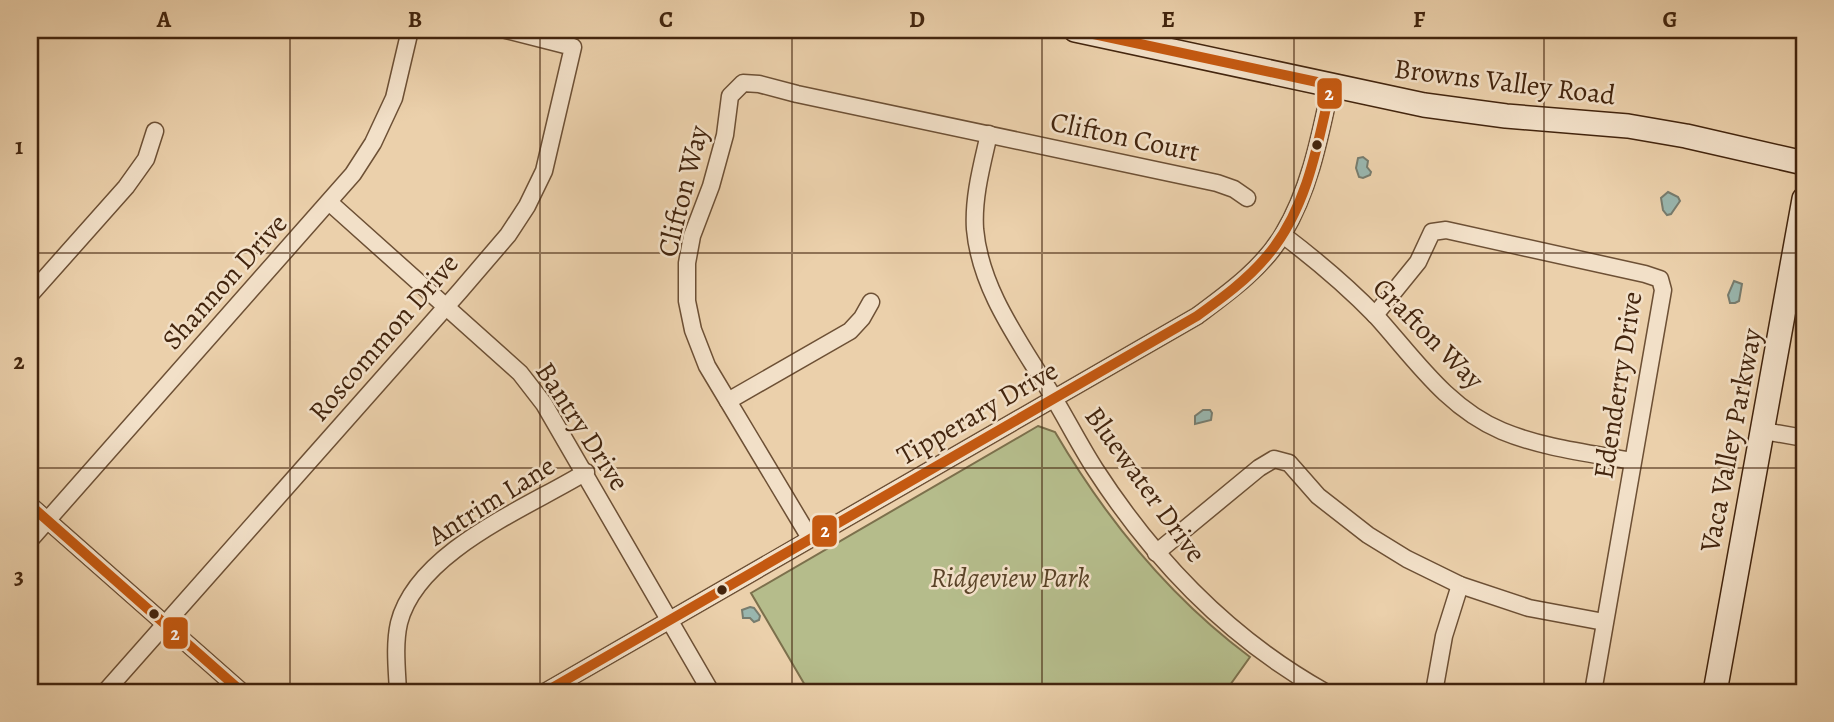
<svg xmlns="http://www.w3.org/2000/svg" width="1834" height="722" font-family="Alegreya,serif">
	<rect width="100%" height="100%" fill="#ebd0ab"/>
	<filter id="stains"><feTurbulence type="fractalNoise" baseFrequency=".00286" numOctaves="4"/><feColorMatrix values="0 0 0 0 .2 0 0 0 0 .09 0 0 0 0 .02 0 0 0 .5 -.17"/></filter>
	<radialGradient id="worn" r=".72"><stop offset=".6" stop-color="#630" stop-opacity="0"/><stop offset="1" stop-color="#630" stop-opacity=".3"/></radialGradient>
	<path fill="#b5bc8b" stroke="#7c704c" stroke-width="2" d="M 1038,426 L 1055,432 C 1106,519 1168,596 1250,657 L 1225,692 L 809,692 L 751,593 Z"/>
	<g fill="#99b6ae" stroke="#777c6e" stroke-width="2">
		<polygon points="1363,157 1368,161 1367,167 1371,172 1370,175 1363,178 1359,177 1356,168 1358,158"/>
		<polygon points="1668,192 1678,197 1680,201 1671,214 1667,215 1663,210 1661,198"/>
		<polygon points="1734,281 1742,284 1739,301 1735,303 1730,303 1728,295"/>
		<polygon points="1203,410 1210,410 1212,413 1211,420 1195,424 1195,416"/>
		<polygon points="750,607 754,608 760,616 759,620 754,622 750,618 743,618 742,610"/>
	</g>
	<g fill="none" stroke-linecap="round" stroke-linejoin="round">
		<defs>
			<g id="street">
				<path d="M 989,134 C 982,165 973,197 975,229 C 980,286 1015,335 1044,382 C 1062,410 1077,441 1095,469 C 1154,560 1230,639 1325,692"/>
				<polyline points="329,202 520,373 544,404 711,692"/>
				<path d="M 1283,235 C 1316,260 1347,286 1376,316 C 1414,358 1447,408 1502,431 C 1543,448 1588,453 1632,461"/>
				<polyline points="30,295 126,187 146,159 155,131"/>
				<polyline points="1375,315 1418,262 1432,232 1446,230 1645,274 1660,279 1663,290 1593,692"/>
				<polyline points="728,401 850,331 862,318 871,302"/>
				<polyline points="1764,431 1804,438"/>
				<polyline points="30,505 242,692"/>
				<polyline points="810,538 707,366 693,330 687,301 687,263 692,236 711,186 725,135 730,96 743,83 759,84 797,94 1217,183 1234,189 1247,198"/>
				<polyline points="30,540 353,174 373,143 394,98 410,30"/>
				<polyline points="1156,553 1259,468 1274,459 1289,463 1318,496 1368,535 1407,559 1460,585 1529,608 1604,622"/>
				<polyline points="105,692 460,291 508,235 527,206 544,171 573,47 506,30"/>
				<path d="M 398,692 C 397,670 394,645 399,623 C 417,551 527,508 586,472"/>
				<path d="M 545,692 L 1197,316 C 1228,293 1263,268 1283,234 C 1310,189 1320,136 1331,85"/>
				<polyline points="1434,692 1444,636 1460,585"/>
			</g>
			<g id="secondary">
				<polyline points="1075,30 1424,105 1506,116 1628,126 1686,136 1804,163"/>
				<polyline points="1715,692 1804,199"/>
			</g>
		</defs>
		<use href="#street" stroke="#6d5035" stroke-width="19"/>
		<use href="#secondary" stroke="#43250e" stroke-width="26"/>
		<use href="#street" stroke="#f2e0c8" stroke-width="16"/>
		<use href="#secondary" stroke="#f2e0c8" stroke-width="23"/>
		<defs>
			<g id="bus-1">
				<polyline points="30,505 242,692"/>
				<path d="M 545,692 L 1197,316 C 1222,298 1247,280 1267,256 C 1307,209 1318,144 1331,85 L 1075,30"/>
			</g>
		</defs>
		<use href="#bus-1" stroke="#f2e0c8" stroke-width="16"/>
		<use href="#bus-1" stroke="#c45911" stroke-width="10"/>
	</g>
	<path fill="none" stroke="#43250e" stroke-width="2" stroke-opacity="0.55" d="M 290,30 L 290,692M 540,30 L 540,692M 792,30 L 792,692M 1042,30 L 1042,692M 1294,30 L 1294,692M 1544,30 L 1544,692M 30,253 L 1804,253M 30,468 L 1804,468"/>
	<g fill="#43250e" stroke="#f2e0c8" stroke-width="2.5">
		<circle cx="1317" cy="145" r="6"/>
		<circle cx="722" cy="590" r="6"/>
		<circle cx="154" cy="614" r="6"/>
	</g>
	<g text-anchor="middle" stroke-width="5" stroke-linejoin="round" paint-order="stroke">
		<g font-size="28" fill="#43250e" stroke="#f2e0c8">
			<text transform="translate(1505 81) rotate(7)" y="10">Browns Valley Road</text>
			<text transform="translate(1125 136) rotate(12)" y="10">Clifton Court</text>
			<text transform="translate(682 191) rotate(-76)" y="10">Clifton Way</text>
			<text transform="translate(224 281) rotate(-48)" y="10">Shannon Drive</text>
			<text transform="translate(1429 333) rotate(45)" y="10">Grafton Way</text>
			<text transform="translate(383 337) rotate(-49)" y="10">Roscommon Drive</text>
			<text transform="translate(1617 385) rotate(-81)" y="10">Edenderry Drive</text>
			<text transform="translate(977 412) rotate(-30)" y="10">Tipperary Drive</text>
			<text transform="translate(583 426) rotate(57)" y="10">Bantry Drive</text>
			<text transform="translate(1730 440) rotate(-79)" y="10">Vaca Valley Parkway</text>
			<text transform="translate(1146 484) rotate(54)" y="10">Bluewater Drive</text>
			<text transform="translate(491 500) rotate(-32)" y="10">Antrim Lane</text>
		</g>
		<g font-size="28" font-style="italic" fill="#5a4327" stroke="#f2e0c8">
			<text x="1010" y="587">Ridgeview Park</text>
		</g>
	</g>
	<g stroke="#f2e0c8" stroke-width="2.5">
		<rect x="1316" y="77" width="27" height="33" rx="7" fill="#c45911"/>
		<rect x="811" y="514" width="27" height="34" rx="7" fill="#c45911"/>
		<rect x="162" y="616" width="27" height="34" rx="7" fill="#c45911"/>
	</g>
	<g font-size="19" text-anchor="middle" font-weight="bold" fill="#fff">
		<text x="1329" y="100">2</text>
		<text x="825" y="537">2</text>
		<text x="175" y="640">2</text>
	</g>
	<rect width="1834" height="722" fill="none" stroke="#ebd0ab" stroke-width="77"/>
	<rect x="38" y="38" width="1758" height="646" fill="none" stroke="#43250e" stroke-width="2.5"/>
	<g font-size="23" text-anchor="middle" font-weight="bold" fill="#43250e">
		<text x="164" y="27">A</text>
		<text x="415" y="27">B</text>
		<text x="666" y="27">C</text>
		<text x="917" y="27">D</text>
		<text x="1168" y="27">E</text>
		<text x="1419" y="27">F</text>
		<text x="1670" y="27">G</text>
		<text x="19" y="154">1</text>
		<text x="19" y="369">2</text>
		<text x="19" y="584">3</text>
	</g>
	<rect width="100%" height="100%" filter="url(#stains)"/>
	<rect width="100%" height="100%" fill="url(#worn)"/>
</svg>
